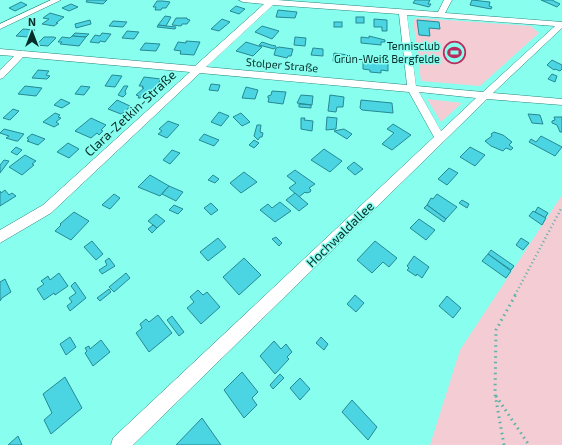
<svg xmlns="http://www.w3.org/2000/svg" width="562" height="445" font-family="'Exo 2',sans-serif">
	<rect width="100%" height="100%" fill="#88feef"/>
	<g fill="#f4ccd4">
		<polygon points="418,18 531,26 539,33 480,86 421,81 413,20"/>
		<polygon points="427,99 462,103 441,122"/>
		<polygon points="562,195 562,445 430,445 460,350"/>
	</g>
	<g fill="#4bd4e2" stroke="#278993">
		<polygon points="87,0 107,0 103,4 86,2"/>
		<polygon points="415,0 430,0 428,4 431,4 429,7 413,3"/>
		<polygon points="472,0 490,2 489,6 492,7 491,9 470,5"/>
		<polygon points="541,0 552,0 560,4 557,7"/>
		<polygon points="157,1 163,1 170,2 166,8 162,8 161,10 155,10 156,7 153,7"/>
		<polygon points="21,2 27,5 15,11 9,8"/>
		<polygon points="71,4 78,7 69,11 62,8"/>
		<polygon points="236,6 245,9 239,14 230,11"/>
		<polygon points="278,10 297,12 295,18 276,17"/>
		<polygon points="50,13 64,17 56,23 58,23 54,26 42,24 49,19 43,18"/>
		<polygon points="165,16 171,17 166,26 158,25"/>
		<rect x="356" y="17" width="8" height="6"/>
		<polygon points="176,18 187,18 187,19 190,20 187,24 182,24 181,26 172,25"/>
		<polygon points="222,19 230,22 219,31 211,29"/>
		<polygon points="374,19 387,20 387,31 382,31 382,27 374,27"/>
		<polygon points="90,20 91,24 76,28 75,24"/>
		<polygon points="417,20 439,22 440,29 429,28 430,36 419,35"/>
		<polygon points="113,21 127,22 123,27 109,26"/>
		<rect x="334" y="22" width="8" height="5"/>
		<polygon points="158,25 166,26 176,27 175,29 157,27"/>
		<polygon points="262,26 279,31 272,39 255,32"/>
		<polygon points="23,29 35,30 28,37 16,36"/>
		<polygon points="127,31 139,32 134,39 122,38"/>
		<polygon points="75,33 89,34 86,37 72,36"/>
		<polygon points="102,33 111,34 105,42 100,41 99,43 90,42 95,35 100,36"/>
		<polygon points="72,36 86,37 79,46 60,44 62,42 58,42 62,37 70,38"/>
		<polygon points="369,36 385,40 385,42 381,42 381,45 361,43 361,37 369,38"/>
		<polygon points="44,37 54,37 56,38 48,46 36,45"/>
		<polygon points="295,37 306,38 305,46 294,45"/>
		<polygon points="186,41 200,42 194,55 180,54 181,51 174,50 178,42 186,43"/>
		<polygon points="246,42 262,47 253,56 236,51"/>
		<polygon points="262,42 271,45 276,46 274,49 259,45"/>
		<polygon points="145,43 160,44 156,51 140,50"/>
		<polygon points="279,47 293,49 291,56 288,56 287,58 274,55 276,48"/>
		<polygon points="313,48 323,49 323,56 311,55"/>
		<polygon points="334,53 348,55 347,62 333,61"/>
		<polygon points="363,60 373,60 373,62 377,63 377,61 388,62 388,71 381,70 381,73 370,72 370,70 363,69"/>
		<polygon points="552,60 562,65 562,69 560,71 555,69 554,70 547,65"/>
		<polygon points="38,70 49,71 46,75 50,76 47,79 32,78"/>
		<polygon points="552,74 557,76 555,82 548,79"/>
		<polygon points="112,75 122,76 115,87 105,86"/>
		<polygon points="144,77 161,79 155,89 145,98 142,97 140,98 138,98 139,96 136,95 144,88 142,88 143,86 139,86"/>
		<polygon points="211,84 220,85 218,91 209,90"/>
		<polygon points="25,86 42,88 36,96 18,94"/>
		<polygon points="81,86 90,87 84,95 75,94"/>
		<polygon points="124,86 128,86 125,91 126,94 123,97 118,95"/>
		<polygon points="246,87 258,90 255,99 242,98"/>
		<polygon points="272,91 286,92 283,104 268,102 269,98 268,98 268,96 271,95"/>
		<polygon points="301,95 313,96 312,105 297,103"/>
		<polygon points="330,95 344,97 343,107 337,107 336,112 328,111"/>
		<polygon points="61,99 70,103 62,108 54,105"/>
		<polygon points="117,100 130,106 125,112 121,114 108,109"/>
		<polygon points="361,100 392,103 393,113 362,110 360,108"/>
		<polygon points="299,104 311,105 311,108 299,107"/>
		<polygon points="13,109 19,111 10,120 3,118"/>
		<polygon points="219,112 229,116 221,126 211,122"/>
		<polygon points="55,113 60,115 58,117 61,118 56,122 59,124 54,127 43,122"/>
		<polygon points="241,113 250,122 242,126 233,117"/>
		<polygon points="528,114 540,115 543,124 532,123"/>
		<polygon points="327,117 337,118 336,129 326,130"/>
		<polygon points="554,117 562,117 562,132 560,132 557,125 552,123 552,121 555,120"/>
		<polygon points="91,118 106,125 101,130 103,131 99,135 97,133 91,138 75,131"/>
		<polygon points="301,118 305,118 304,120 313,121 312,131 301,129"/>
		<polygon points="168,121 179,125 167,138 158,134 162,131 159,129"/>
		<polygon points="393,124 411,135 392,150 382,144 394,133 387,129"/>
		<polygon points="257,125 261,125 260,132 263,133 262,137 260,137 258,140 254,136"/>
		<polygon points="4,129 24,134 18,141 16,141 6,138 9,136 0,133"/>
		<polygon points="344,129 352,134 347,139 334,131"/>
		<polygon points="494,132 503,135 512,142 509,145 513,148 511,150 506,148 503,151 491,146 485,141 492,136 491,134"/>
		<polygon points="32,134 45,139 38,145 27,141 29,140 27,138"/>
		<polygon points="204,134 219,140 214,146 199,140"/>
		<polygon points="541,136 562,147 555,156 529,142 531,139 536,142"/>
		<polygon points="254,140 259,143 254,148 249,145"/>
		<polygon points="68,143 79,149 69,158 57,152"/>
		<polygon points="16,147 22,150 17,155 11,152"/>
		<polygon points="470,147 485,155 475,166 460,157"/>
		<polygon points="324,149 342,161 330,172 311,160"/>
		<polygon points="172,150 180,153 170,164 163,160"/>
		<polygon points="25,155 36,161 32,164 34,165 22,175 9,167"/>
		<polygon points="4,160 9,161 0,173 0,165"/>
		<polygon points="354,162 363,169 355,175 347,168"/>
		<polygon points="449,168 458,173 447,185 438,179"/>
		<polygon points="295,170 315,184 309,188 311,190 310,192 306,193 305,192 299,197 289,188 296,183 287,176"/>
		<polygon points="244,172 257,182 241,193 230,183"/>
		<polygon points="150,175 169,186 160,196 138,187"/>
		<polygon points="213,175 219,179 215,183 208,180"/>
		<polygon points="169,186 183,192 176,201 162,194"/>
		<polygon points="5,190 9,195 12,193 16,196 0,206 0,191 1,193"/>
		<polygon points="295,193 308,204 299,211 286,200"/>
		<polygon points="114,194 120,198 110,209 102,205"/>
		<polygon points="437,194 457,207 446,219 427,205 431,198 433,199"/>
		<polygon points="462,200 469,204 467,208 459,203"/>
		<polygon points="280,202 291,211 275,222 260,210 268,204 272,208"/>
		<polygon points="211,203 218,210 211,215 204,208"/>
		<polygon points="174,205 183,209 178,214 169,210"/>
		<polygon points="427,205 446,219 444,222 424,208"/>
		<polygon points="538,207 548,213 545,218 535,212"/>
		<polygon points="533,211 546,218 542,225 529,216"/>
		<polygon points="74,212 89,221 71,240 55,231 61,225 60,224"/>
		<polygon points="156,214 165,221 157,228 148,221"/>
		<polygon points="419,219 435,230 426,240 410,228"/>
		<polygon points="153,225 157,228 152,233 148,229"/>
		<polygon points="276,237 282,243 279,246 272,239"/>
		<polygon points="218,238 226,247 208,261 200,252"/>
		<polygon points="521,238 529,243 523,250 516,245"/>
		<polygon points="92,241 103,254 96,260 84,247"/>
		<polygon points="375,241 397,258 389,267 383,262 372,273 357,260"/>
		<polygon points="491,250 514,266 511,270 488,254"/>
		<polygon points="488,254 511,271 506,278 482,261"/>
		<polygon points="414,256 429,267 422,278 417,274 416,276 407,270 409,268 407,266"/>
		<polygon points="109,258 115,266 102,274 99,270 107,265 105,261"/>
		<polygon points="244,258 261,275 239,295 223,277"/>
		<polygon points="59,273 68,286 55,295 54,293 44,300 37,289 44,284 41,281 48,276 50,280"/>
		<polygon points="126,273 130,278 114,292 109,287"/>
		<polygon points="5,279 11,292 2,298 0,301 0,282"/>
		<polygon points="75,282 86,298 70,311 67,306 72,302 69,298 76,293 71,286"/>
		<polygon points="109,289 111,292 100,301 97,298"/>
		<polygon points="198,290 203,295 207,292 220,307 201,324 187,308 194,302 190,297"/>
		<polygon points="355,295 364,303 356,312 347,304"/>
		<polygon points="447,296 461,308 453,318 439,306"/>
		<polygon points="158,315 172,333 149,352 136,333 142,328 140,324 146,319 149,322"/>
		<polygon points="172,316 184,332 179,336 167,320"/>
		<polygon points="70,337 76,347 66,355 60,344"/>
		<polygon points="321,337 328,344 324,350 316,343"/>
		<polygon points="101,340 110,352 93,366 85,353 87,351 85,348 89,346 90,349"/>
		<polygon points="274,341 281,349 286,344 292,352 287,357 289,359 275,374 260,356"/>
		<polygon points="242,372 258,392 252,398 257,405 244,418 224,390"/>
		<polygon points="280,374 284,378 273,389 270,385"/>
		<polygon points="65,377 82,408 51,434 44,420 52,413 43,394"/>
		<polygon points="300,378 310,389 300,400 290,388"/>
		<polygon points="352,400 377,427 368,440 342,412"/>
		<polygon points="202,418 221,445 176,445"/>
		<polygon points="18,436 22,445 8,445"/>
	</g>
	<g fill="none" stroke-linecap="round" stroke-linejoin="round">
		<defs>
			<g id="minor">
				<polygon points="51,0 61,0 0,29 0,24"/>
				<path d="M 239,0 L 277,0 L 438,12 L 444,0 L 452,0 L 445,13 L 562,22 L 562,28 L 493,93 L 562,99 L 562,105 L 487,99 L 133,445 L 111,445 L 113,438 L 434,137 L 409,92 L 200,73 L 51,213 L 0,243 L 0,230 L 43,205 L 190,72 L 23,57 L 3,78 L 0,79 L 0,70 L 14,56 L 0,55 L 0,49 L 195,66 L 264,4 L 243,2 ZM 273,5 L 399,14 L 407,85 L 206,67 ZM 407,15 L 555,26 L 483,92 L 416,86 ZM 419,92 L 476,98 L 441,131 Z"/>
			</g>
		</defs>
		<use href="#minor" stroke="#26867c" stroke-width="1"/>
		<polyline stroke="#58b2a7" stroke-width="2.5" stroke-dasharray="1 3" stroke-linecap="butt" points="515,295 562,207"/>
		<g stroke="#58b2a7" stroke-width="3" stroke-dasharray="1.5 4" stroke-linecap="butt">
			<polyline points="496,396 529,445"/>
			<polyline points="504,445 495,394 496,330 516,294"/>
		</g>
		<use href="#minor" fill="#fff" fill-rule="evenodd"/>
	</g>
	<defs>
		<symbol id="stadium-ring" viewBox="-11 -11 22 22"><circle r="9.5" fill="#88feef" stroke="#b92c5e" stroke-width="1.5"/><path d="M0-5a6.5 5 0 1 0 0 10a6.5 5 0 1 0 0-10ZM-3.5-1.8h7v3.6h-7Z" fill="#b92c5e"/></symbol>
	</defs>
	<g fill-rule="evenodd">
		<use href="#stadium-ring" x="442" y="40" width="25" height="25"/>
	</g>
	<g text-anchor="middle" stroke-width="3" stroke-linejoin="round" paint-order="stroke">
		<g font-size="11" fill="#052d29" stroke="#88feef" text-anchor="end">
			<text x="440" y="50">Tennisclub<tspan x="440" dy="13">Grün-Weiß Bergfelde</tspan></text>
		</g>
		<g font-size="11" fill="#052d29" stroke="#88feef">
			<text transform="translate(282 65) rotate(5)" y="4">Stolper Straße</text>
		</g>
		<g font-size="13" fill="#052d29" stroke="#88feef">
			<text transform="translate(130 113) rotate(-43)" y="5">Clara-Zetkin-Straße</text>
			<text transform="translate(340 234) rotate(-44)" y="5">Hochwaldallee</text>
		</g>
	</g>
	<g transform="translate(32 32)" stroke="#88feef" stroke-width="3" paint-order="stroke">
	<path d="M0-3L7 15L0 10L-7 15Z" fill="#052d29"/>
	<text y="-6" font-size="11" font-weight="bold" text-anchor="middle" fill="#052d29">N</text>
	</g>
</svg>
